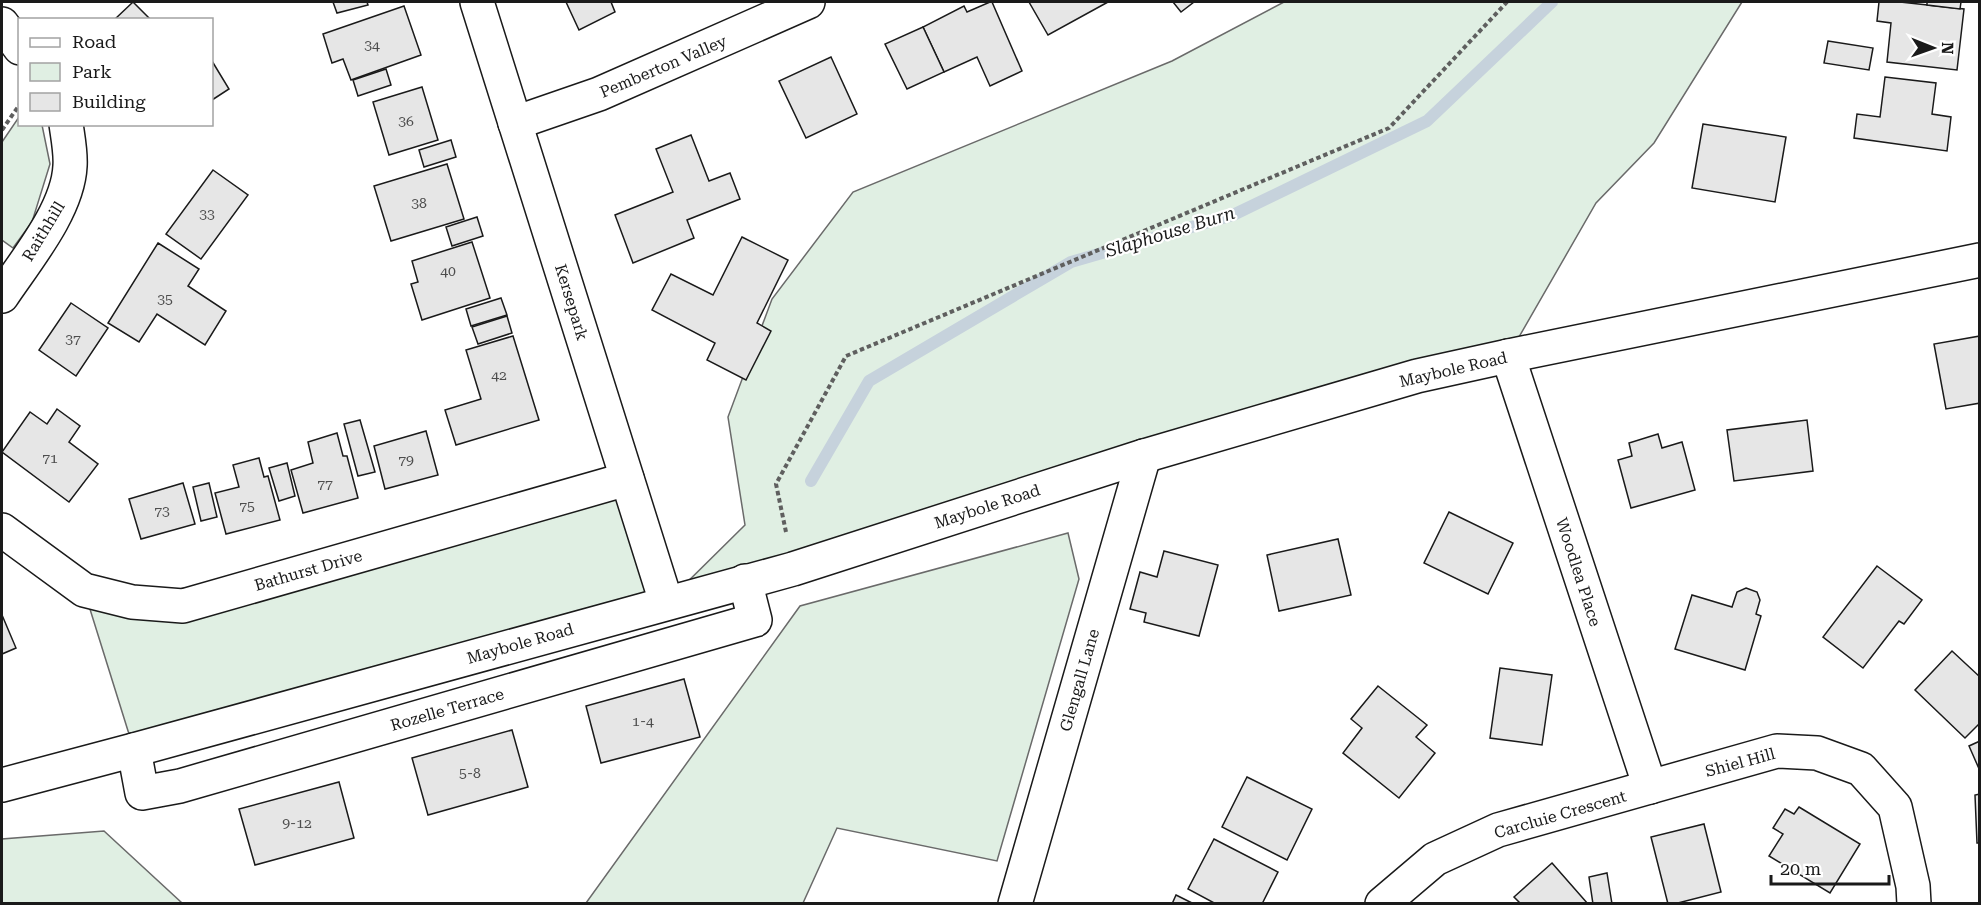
<svg xmlns="http://www.w3.org/2000/svg" width="1981" height="905" font-family="'Roboto Serif',serif">
	<rect width="100%" height="100%" fill="#fff"/>
	<g fill="#e0efe3" stroke="#6a6a6a" stroke-width="1.5">
		<polygon points="1284,2 1742,2 1654,143 1596,203 1508,356 1144,456 793,569 134,750 84,590 132,602 183,606 627,479 667,602 745,525 728,417 772,299 853,192 1172,61"/>
		<polygon points="19,117 20,124 42,125 50,164 32,222 13,248 2,240 2,142"/>
		<polygon points="1068,533 1079,579 997,861 837,828 803,903 586,903 800,606"/>
		<polygon points="104,831 182,903 2,903 2,839"/>
	</g>
	<g fill="none" stroke-linecap="round" stroke-linejoin="round">
		<polyline stroke="#c6d2dc" stroke-width="12" points="811,481 869,381 1071,262 1233,215 1427,121 1552,2"/>
	</g>
	<g fill="#e6e6e6" stroke="#1a1a1a" stroke-width="1.5">
		<polygon points="133,2 151,20 114,20"/>
		<polygon points="333,2 367,2 368,5 337,13"/>
		<polygon points="566,2 613,2 611,2 615,12 579,30"/>
		<polygon points="990,2 992,2 1022,71 990,86 977,57 944,72 923,27 964,6 967,12"/>
		<polygon points="1029,2 1108,2 1048,35"/>
		<polygon points="1173,2 1194,2 1181,12"/>
		<polygon points="1879,2 1900,2 1964,9 1957,70 1887,62 1891,23 1877,21"/>
		<polygon points="1927,2 1961,2 1960,9 1927,5"/>
		<polygon points="404,6 421,55 351,80 343,59 332,63 323,34"/>
		<polygon points="923,27 944,72 907,89 885,44"/>
		<polygon points="1828,41 1873,48 1869,70 1824,63"/>
		<polygon points="831,57 857,114 806,138 779,81"/>
		<polygon points="212,61 229,89 212,100"/>
		<polygon points="386,69 391,85 358,96 353,80"/>
		<polygon points="1885,77 1936,83 1932,114 1951,117 1947,151 1854,138 1857,114 1880,117"/>
		<polygon points="422,87 438,140 389,155 373,102"/>
		<polygon points="1703,124 1786,137 1775,202 1692,188"/>
		<polygon points="691,135 709,181 730,173 740,199 687,220 694,238 633,263 615,215 673,192 656,149"/>
		<polygon points="451,140 456,157 424,167 419,150"/>
		<polygon points="447,164 464,219 391,241 374,186"/>
		<polygon points="213,170 248,195 201,259 166,234"/>
		<polygon points="477,217 483,236 452,246 446,227"/>
		<polygon points="742,237 788,260 757,323 771,331 746,380 707,360 715,343 652,310 671,274 713,295"/>
		<polygon points="472,242 490,298 422,320 411,284 418,282 412,261"/>
		<polygon points="158,243 199,269 188,286 226,311 205,345 157,314 139,342 108,323"/>
		<polygon points="501,298 507,315 471,326 466,309"/>
		<polygon points="71,303 108,328 76,376 39,350"/>
		<polygon points="507,316 512,333 478,344 472,327"/>
		<polygon points="513,336 539,420 456,445 445,410 481,399 466,350"/>
		<polygon points="1980,336 1980,403 1946,409 1934,344"/>
		<polygon points="57,409 80,426 69,442 98,464 69,502 2,452 30,412 47,424"/>
		<polygon points="360,420 375,472 358,476 344,424"/>
		<polygon points="1807,420 1813,471 1734,481 1727,430"/>
		<polygon points="426,431 438,475 385,489 374,446"/>
		<polygon points="337,433 343,456 347,456 358,498 303,513 291,470 313,463 308,442"/>
		<polygon points="1658,434 1662,448 1682,442 1695,490 1631,508 1618,460 1632,456 1629,443"/>
		<polygon points="259,458 264,477 268,476 280,520 226,534 215,493 239,487 233,465"/>
		<polygon points="287,463 295,496 279,501 269,468"/>
		<polygon points="183,483 195,524 141,539 129,499"/>
		<polygon points="209,483 217,517 201,521 193,487"/>
		<polygon points="1449,512 1513,543 1488,594 1424,563"/>
		<polygon points="1338,539 1351,595 1279,611 1267,555"/>
		<polygon points="1164,551 1218,565 1199,636 1144,622 1146,613 1130,609 1140,572 1157,577"/>
		<polygon points="1877,566 1922,600 1904,624 1899,621 1863,668 1823,637"/>
		<polygon points="1746,588 1757,592 1760,600 1756,614 1761,616 1745,670 1675,649 1692,595 1732,607 1737,592"/>
		<polygon points="2,615 16,648 2,654"/>
		<polygon points="1952,651 1980,677 1980,723 1965,738 1915,690"/>
		<polygon points="1500,668 1552,675 1542,745 1490,738"/>
		<polygon points="684,679 700,737 601,763 586,706"/>
		<polygon points="1378,686 1427,725 1416,737 1435,753 1399,798 1343,753 1362,728 1351,719"/>
		<polygon points="512,730 528,787 428,815 412,758"/>
		<polygon points="1980,741 1980,771 1969,746"/>
		<polygon points="1247,777 1312,809 1287,860 1222,827"/>
		<polygon points="339,782 354,838 255,865 239,809"/>
		<polygon points="1980,794 1980,843 1977,843 1975,795"/>
		<polygon points="1799,807 1860,844 1830,893 1769,856 1783,834 1773,828 1785,809 1794,814"/>
		<polygon points="1704,824 1721,892 1674,904 1668,904 1651,837"/>
		<polygon points="1214,839 1278,872 1262,904 1216,904 1188,889"/>
		<polygon points="1552,863 1588,904 1521,904 1514,897"/>
		<polygon points="1607,873 1612,904 1593,904 1589,877"/>
		<polygon points="1176,895 1194,904 1172,904"/>
	</g>
	<g fill="none" stroke-linecap="round" stroke-linejoin="round">
		<defs>
			<g id="minor">
				<polyline points="477,2 666,602"/>
				<polyline points="2,24 20,48"/>
				<polyline points="515,123 599,94 808,2"/>
				<path d="M 2,296 C 26,260 68,210 70,166 C 71,153 68,138 66,124"/>
				<polyline points="1508,356 1650,787"/>
				<polyline points="2,530 84,590 132,602 183,606 627,479"/>
				<polyline points="134,750 142,793 180,786 755,620 745,581"/>
				<polyline points="1015,904 1144,456"/>
				<polyline points="1382,904 1435,859 1498,830 1777,751 1817,753 1861,769 1895,807 1913,886 1914,904"/>
			</g>
			<polyline id="major" points="2,785 134,750 793,569 1144,456 1417,376 1508,356 1980,260"/>
		</defs>
		<use href="#minor" stroke="#1a1a1a" stroke-width="36"/>
		<use href="#major" stroke="#1a1a1a" stroke-width="36"/>
		<g stroke="#5f5f5f" stroke-width="4" stroke-dasharray="4.5 3" stroke-linecap="butt">
			<polyline points="2,130 20,104"/>
			<polyline points="786,532 776,484 846,356 1389,128 1507,2"/>
		</g>
		<use href="#minor" stroke="#fff" stroke-width="33"/>
		<use href="#major" stroke="#fff" stroke-width="33"/>
	</g>
	<g text-anchor="middle" stroke-width="4.5" stroke-linejoin="round" paint-order="stroke">
		<g font-size="14" fill="#4d4d4d">
			<text x="372" y="50">34</text>
			<text x="406" y="126">36</text>
			<text x="419" y="208">38</text>
			<text x="207" y="219">33</text>
			<text x="448" y="276">40</text>
			<text x="165" y="304">35</text>
			<text x="73" y="344">37</text>
			<text x="499" y="380">42</text>
			<text x="50" y="463">71</text>
			<text x="406" y="465">79</text>
			<text x="325" y="489">77</text>
			<text x="247" y="511">75</text>
			<text x="162" y="516">73</text>
			<text x="643" y="726">1-4</text>
			<text x="470" y="778">5-8</text>
			<text x="297" y="828">9-12</text>
		</g>
		<g font-size="16" fill="#1a1a1a" stroke="#fff">
			<text transform="translate(663 66) rotate(-23)" y="6">Pemberton Valley</text>
			<text transform="translate(43 231) rotate(-59)" y="6">Raithhill</text>
			<text transform="translate(572 302) rotate(73)" y="6">Kersepark</text>
			<text transform="translate(1453 369) rotate(-13)" y="6">Maybole Road</text>
			<text transform="translate(987 506) rotate(-18)" y="6">Maybole Road</text>
			<text transform="translate(308 570) rotate(-16)" y="6">Bathurst Drive</text>
			<text transform="translate(1579 572) rotate(72)" y="6">Woodlea Place</text>
			<text transform="translate(520 643) rotate(-16)" y="6">Maybole Road</text>
			<text transform="translate(1079 680) rotate(-74)" y="6">Glengall Lane</text>
			<text transform="translate(447 709) rotate(-16)" y="6">Rozelle Terrace</text>
			<text transform="translate(1740 762) rotate(-15)" y="6">Shiel Hill</text>
			<text transform="translate(1560 814) rotate(-16)" y="6">Carcluie Crescent</text>
		</g>
		<g font-size="18" font-style="italic" fill="#1a1a1a" stroke="#fff">
			<text transform="translate(1170 232) rotate(-17)" y="6">Slaphouse Burn</text>
		</g>
	</g>
	<rect width="1981" height="905" fill="none" stroke="#1a1a1a" stroke-width="6"/>
	<rect x="18" y="18" width="195" height="108" fill="#ffffff" stroke="#a3a3a3" stroke-width="1.5"/>
	<rect x="30" y="38" width="30" height="9" fill="#ffffff" stroke="#a3a3a3" stroke-width="1.5"/>
	<text x="72" y="48" font-size="18" fill="#1a1a1a">Road</text>
	<rect x="30" y="63" width="30" height="18" fill="#e0efe3" stroke="#a3a3a3" stroke-width="1.5"/>
	<text x="72" y="78" font-size="18" fill="#1a1a1a">Park</text>
	<rect x="30" y="93" width="30" height="18" fill="#e6e6e6" stroke="#a3a3a3" stroke-width="1.5"/>
	<text x="72" y="108" font-size="18" fill="#1a1a1a">Building</text>
	<g transform="translate(1933 48) rotate(91)" stroke="#ffffff" stroke-width="4.5" paint-order="stroke">
	<path d="M0-4.5L10 22L0 15L-10 22Z" fill="#1a1a1a"/>
	<text y="-9" font-size="16" font-weight="bold" text-anchor="middle" fill="#1a1a1a">N</text>
	</g>
	<path d="M1771 875v9h118v-9" fill="none" stroke="#1a1a1a" stroke-width="3"/>
	<text x="1780" y="875" font-size="18" fill="#1a1a1a" stroke="#ffffff" stroke-width="4.5" paint-order="stroke">20 m</text>
</svg>
